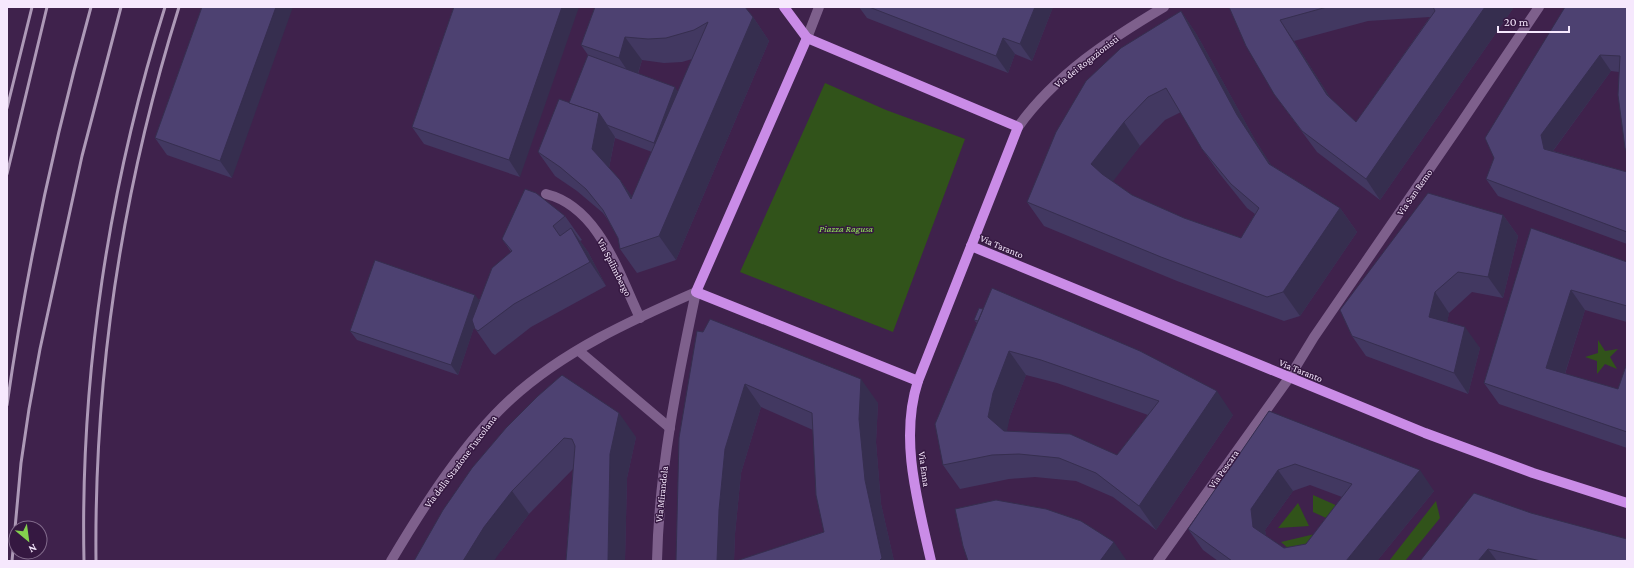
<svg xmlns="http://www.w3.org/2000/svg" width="1634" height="568" font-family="'Crimson Pro',serif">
	<rect width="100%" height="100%" fill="#3f224c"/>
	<g fill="#31531a">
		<polygon points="825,83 886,110 965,139 893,332 740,272"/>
		<polygon points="1598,340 1605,351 1618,349 1610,357 1617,369 1605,364 1597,374 1597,361 1585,357 1598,353"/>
		<polygon points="1313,495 1349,511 1335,522 1313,512"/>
		<polygon points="1436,501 1440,518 1405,561 1389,561"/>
		<polygon points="1298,503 1309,526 1278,528"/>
		<polygon points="1315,534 1297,556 1281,542"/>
	</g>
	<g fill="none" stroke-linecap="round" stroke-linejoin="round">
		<g stroke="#7e608c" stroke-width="10">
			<polyline points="807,38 819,7"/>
			<path d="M 1018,127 C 1055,75 1110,39 1164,7"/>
			<path d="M 546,194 C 599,207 619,274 640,318"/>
			<polyline points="579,351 670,428"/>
			<path d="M 391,561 C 423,507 465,441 511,399 C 563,351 632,320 696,292"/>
			<path d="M 657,561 C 659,470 677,381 696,292"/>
			<polyline points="1158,561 1289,378 1314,337 1459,126 1539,7"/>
		</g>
		<g stroke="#ca8ce7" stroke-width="10">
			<polyline points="784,7 807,38"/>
			<path d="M 807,38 L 1018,127 L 918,381 C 899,439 918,503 931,561"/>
			<polyline points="807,38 696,292 918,381"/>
			<polyline points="971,246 1425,433 1533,473 1627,503"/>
		</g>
		<g stroke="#ad99b7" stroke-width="3">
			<polyline points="7,108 32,7"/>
			<polyline points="7,174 47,7"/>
			<path d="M 7,405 C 26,271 55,137 91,7"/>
			<polyline points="12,561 21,463 29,409 40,349 82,156 121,7"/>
			<path d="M 84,561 C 80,374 109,185 165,7"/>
			<path d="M 96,561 C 94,373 123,186 179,7"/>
		</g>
	</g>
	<g fill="#423861" fill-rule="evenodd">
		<polygon points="202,7 232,178 167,155 155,138"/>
		<polygon points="454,7 520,177 424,144 412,127"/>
		<path d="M 595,7 L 753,17 L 769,41 L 676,260 L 637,273 L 620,249 L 618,238 L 608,220 L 603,213 L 577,191 L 555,176 L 538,152 L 569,103 L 588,55 L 581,45 ZM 692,59 L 678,92 L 638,74 L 642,60 L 664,63 L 682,62 ZM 615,138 L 652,152 L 632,197 L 620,180 L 609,168 Z"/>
		<polygon points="859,7 1053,7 1032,61 1015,54 1008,73 867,18"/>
		<path d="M 1229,7 L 1514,7 L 1380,200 L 1317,152 L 1274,94 ZM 1430,17 L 1356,122 L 1331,99 L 1294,41 L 1368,21 Z"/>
		<polygon points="1627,7 1619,72 1611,71 1553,151 1627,172 1627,244 1498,196 1486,179"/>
		<path d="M 1181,11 L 1197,35 L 1254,138 L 1271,165 L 1340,208 L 1357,232 L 1300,316 L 1284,321 L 1177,281 L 1044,226 L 1027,202 ZM 1181,112 L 1202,149 L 1219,173 L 1247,208 L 1255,214 L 1241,238 L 1184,218 L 1132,195 L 1112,181 L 1140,146 L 1165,120 Z"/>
		<polygon points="1503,215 1518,236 1503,298 1472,292 1449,313 1447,322 1480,348 1468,394 1366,356 1352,336"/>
		<polygon points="565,216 582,240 580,241 588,252 606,286 531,327 495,355 492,353 474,327 458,375 357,340 350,331 479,300 511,252 502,239"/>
		<polygon points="1531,228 1627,262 1627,322 1585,310 1565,374 1618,389 1627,363 1627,448 1499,404 1484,383"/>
		<path d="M 974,320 L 1233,415 L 1156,530 L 1113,497 L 1076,481 L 1035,477 L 1009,479 L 960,489 L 943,465 L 977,323 ZM 1026,375 L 1057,383 L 1148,415 L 1117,455 L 1006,431 L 1010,416 Z"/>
		<polygon points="697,331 878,403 876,442 881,504 894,561 736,561 824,532 813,430 761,407 741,473 735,534 734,561 676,561"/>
		<path d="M 1269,411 L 1434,491 L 1377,561 L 1218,561 L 1203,550 L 1188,529 ZM 1310,485 L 1342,497 L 1306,544 L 1284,548 L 1266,536 L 1265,530 L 1293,491 Z"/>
		<polygon points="506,428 636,437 627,478 625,561 566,561 573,469 529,514 501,551"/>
		<polygon points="1531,513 1627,561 1420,561"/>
	</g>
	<g fill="#362e4f">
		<polygon points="276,7 293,7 232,178 220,161"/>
		<polygon points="562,7 579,7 520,177 509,160"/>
		<polygon points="1035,7 1053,7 1032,61 1020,44"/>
		<polygon points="1485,7 1514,7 1380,200 1366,179"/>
		<polygon points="1181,11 1197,35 1254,138 1286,188 1269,164 1237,115"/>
		<polygon points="753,17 769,41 676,260 659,236"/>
		<polygon points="1280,20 1294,41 1342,116 1327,95"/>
		<polygon points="625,37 642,60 635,82 619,58"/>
		<polygon points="1003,38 1015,54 1008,73 996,56"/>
		<polygon points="1600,55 1611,71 1552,152 1544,149 1541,135"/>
		<polygon points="675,87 684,101 664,156 654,143"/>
		<polygon points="599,113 615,137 608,173 592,149"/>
		<polygon points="1124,122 1140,146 1108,188 1091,164"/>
		<polygon points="620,180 637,203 631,199"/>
		<polygon points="1340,208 1357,232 1300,316 1283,292"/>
		<polygon points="1503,215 1518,236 1503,298 1488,277"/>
		<polygon points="571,228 588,252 606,286 590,262"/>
		<polygon points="1571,290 1585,310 1560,389 1546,368"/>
		<polygon points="1435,292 1449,313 1444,337 1429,317"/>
		<polygon points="475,295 482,304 458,375 451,365"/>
		<polygon points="1465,327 1480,348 1468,394 1454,373"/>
		<polygon points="1009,351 1026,375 1010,416 1005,441 988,417 993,393"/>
		<polygon points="861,379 878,403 876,442 881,504 894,561 879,561 865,480 859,419"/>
		<polygon points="745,384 761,407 741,473 735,534 734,561 717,561 719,510 725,449"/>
		<polygon points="1217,391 1233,415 1156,530 1139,506"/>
		<polygon points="619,413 636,437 627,478 625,561 608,561 610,454"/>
		<polygon points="1278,470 1293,491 1265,530 1268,548 1253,527 1251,509"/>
		<polygon points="1420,470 1434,491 1377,561 1346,561"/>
		<polygon points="512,491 529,514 501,551 494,561 463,561 484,527"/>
		<polygon points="1114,542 1127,561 1100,561"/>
		<polygon points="1488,549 1497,561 1478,561"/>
	</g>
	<g fill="#4d4171" stroke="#362e4f" fill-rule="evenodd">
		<polygon points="202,7 276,7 220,161 155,138"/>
		<polygon points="454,7 562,7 509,160 412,127"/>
		<polygon points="595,7 745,7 753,17 659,236 620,249 618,238 603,210 586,189 560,167 538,152 559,99 599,113 592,149 620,180 631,199 708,22 694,30 666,38 648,39 625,37 619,58 581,45"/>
		<polygon points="869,7 1035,7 1020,44 1003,38 996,56"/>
		<polygon points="1229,7 1327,7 1280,20 1327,95 1356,122 1435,11 1433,7 1485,7 1366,179 1302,131 1274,94 1246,46"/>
		<polygon points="1565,7 1627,7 1627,153 1625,148 1618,95 1620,56 1600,55 1541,135 1544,149 1627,172 1627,232 1486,179 1494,158 1485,138"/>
		<path d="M 1181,11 L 1237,115 L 1269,164 L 1340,208 L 1283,292 L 1267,297 L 1161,257 L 1027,202 L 1056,132 L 1086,81 L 1121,48 ZM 1166,88 L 1202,149 L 1231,184 L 1259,208 L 1241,238 L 1184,218 L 1132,195 L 1102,174 L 1091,164 L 1124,122 L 1148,97 Z"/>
		<polygon points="588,55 675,87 654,143 607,125 599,113 569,103"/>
		<polygon points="525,189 536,193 565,216 553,226 560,236 571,228 590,262 514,304 478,331 475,329 472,320 492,268 512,251 502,239"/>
		<polygon points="1428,193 1503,215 1488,277 1458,272 1435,292 1429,317 1465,327 1454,373 1352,336 1340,310"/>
		<polygon points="1531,228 1627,262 1627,306 1571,290 1546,368 1618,389 1627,363 1627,432 1484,383"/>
		<polygon points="375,260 475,295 451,365 350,331"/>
		<path d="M 992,288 L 1140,351 L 1217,391 L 1139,506 L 1096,473 L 1059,458 L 1019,454 L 992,455 L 943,465 L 935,424 ZM 1009,351 L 1041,360 L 1159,401 L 1117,455 L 1070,434 L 1004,431 L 988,417 L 993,393 Z"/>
		<polygon points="979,308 983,309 978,321 974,320"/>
		<polygon points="710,319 861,379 859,419 865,480 882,558 879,561 736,561 824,532 816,495 812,413 745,384 725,449 719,510 717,561 676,561 679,438 697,331 703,332"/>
		<polygon points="562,375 619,413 610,454 608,561 566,561 575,446 572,439 564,438 512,491 484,527 463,561 414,561 443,510 472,468 506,428 538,396"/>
		<path d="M 1269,411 L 1420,470 L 1346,561 L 1232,561 L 1188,529 ZM 1295,464 L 1352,484 L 1306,544 L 1284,548 L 1253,527 L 1251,509 L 1278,470 Z"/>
		<polygon points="1474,493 1531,513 1627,539 1627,561 1541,561 1488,549 1478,561 1420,561"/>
		<polygon points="996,500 1046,509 1081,521 1114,542 1100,561 968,561 963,546 955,509"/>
	</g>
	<g text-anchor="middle" stroke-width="3" stroke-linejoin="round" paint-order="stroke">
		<g font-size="10" fill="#f6e8fd" stroke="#351841">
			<text transform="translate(1086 61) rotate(-38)" y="4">Via dei Rogazionisti</text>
			<text transform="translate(1414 192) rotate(-55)" y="4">Via San Remo</text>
			<text transform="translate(1002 246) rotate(23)" y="4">Via Taranto</text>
			<text transform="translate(615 267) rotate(63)" y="4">Via Spilimbergo</text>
			<text transform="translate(1301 370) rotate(22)" y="4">Via Taranto</text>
			<text transform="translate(460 461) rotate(-53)" y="4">Via della Stazione Tuscolana</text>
			<text transform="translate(925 469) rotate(82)" y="4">Via Enna</text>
			<text transform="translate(1223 469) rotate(-55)" y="4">Via Pescara</text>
			<text transform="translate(661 494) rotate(-84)" y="4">Via Mirandola</text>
		</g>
		<g font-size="10" font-style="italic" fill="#94ea57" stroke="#351841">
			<text x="846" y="232">Piazza Ragusa</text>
		</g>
	</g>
	<rect width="1634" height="568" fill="none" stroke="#f6e8fd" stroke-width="16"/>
	<g transform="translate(28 540) rotate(151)"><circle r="19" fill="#351841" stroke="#826b8c"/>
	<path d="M0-3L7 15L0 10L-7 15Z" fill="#84d04e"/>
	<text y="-6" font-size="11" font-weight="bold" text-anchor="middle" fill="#f6e8fd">N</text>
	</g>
	<path d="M1498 26v6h71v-6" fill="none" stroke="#f6e8fd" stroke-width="2"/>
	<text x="1504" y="26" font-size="12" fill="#f6e8fd" stroke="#351841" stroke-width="3" paint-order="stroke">20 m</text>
</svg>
